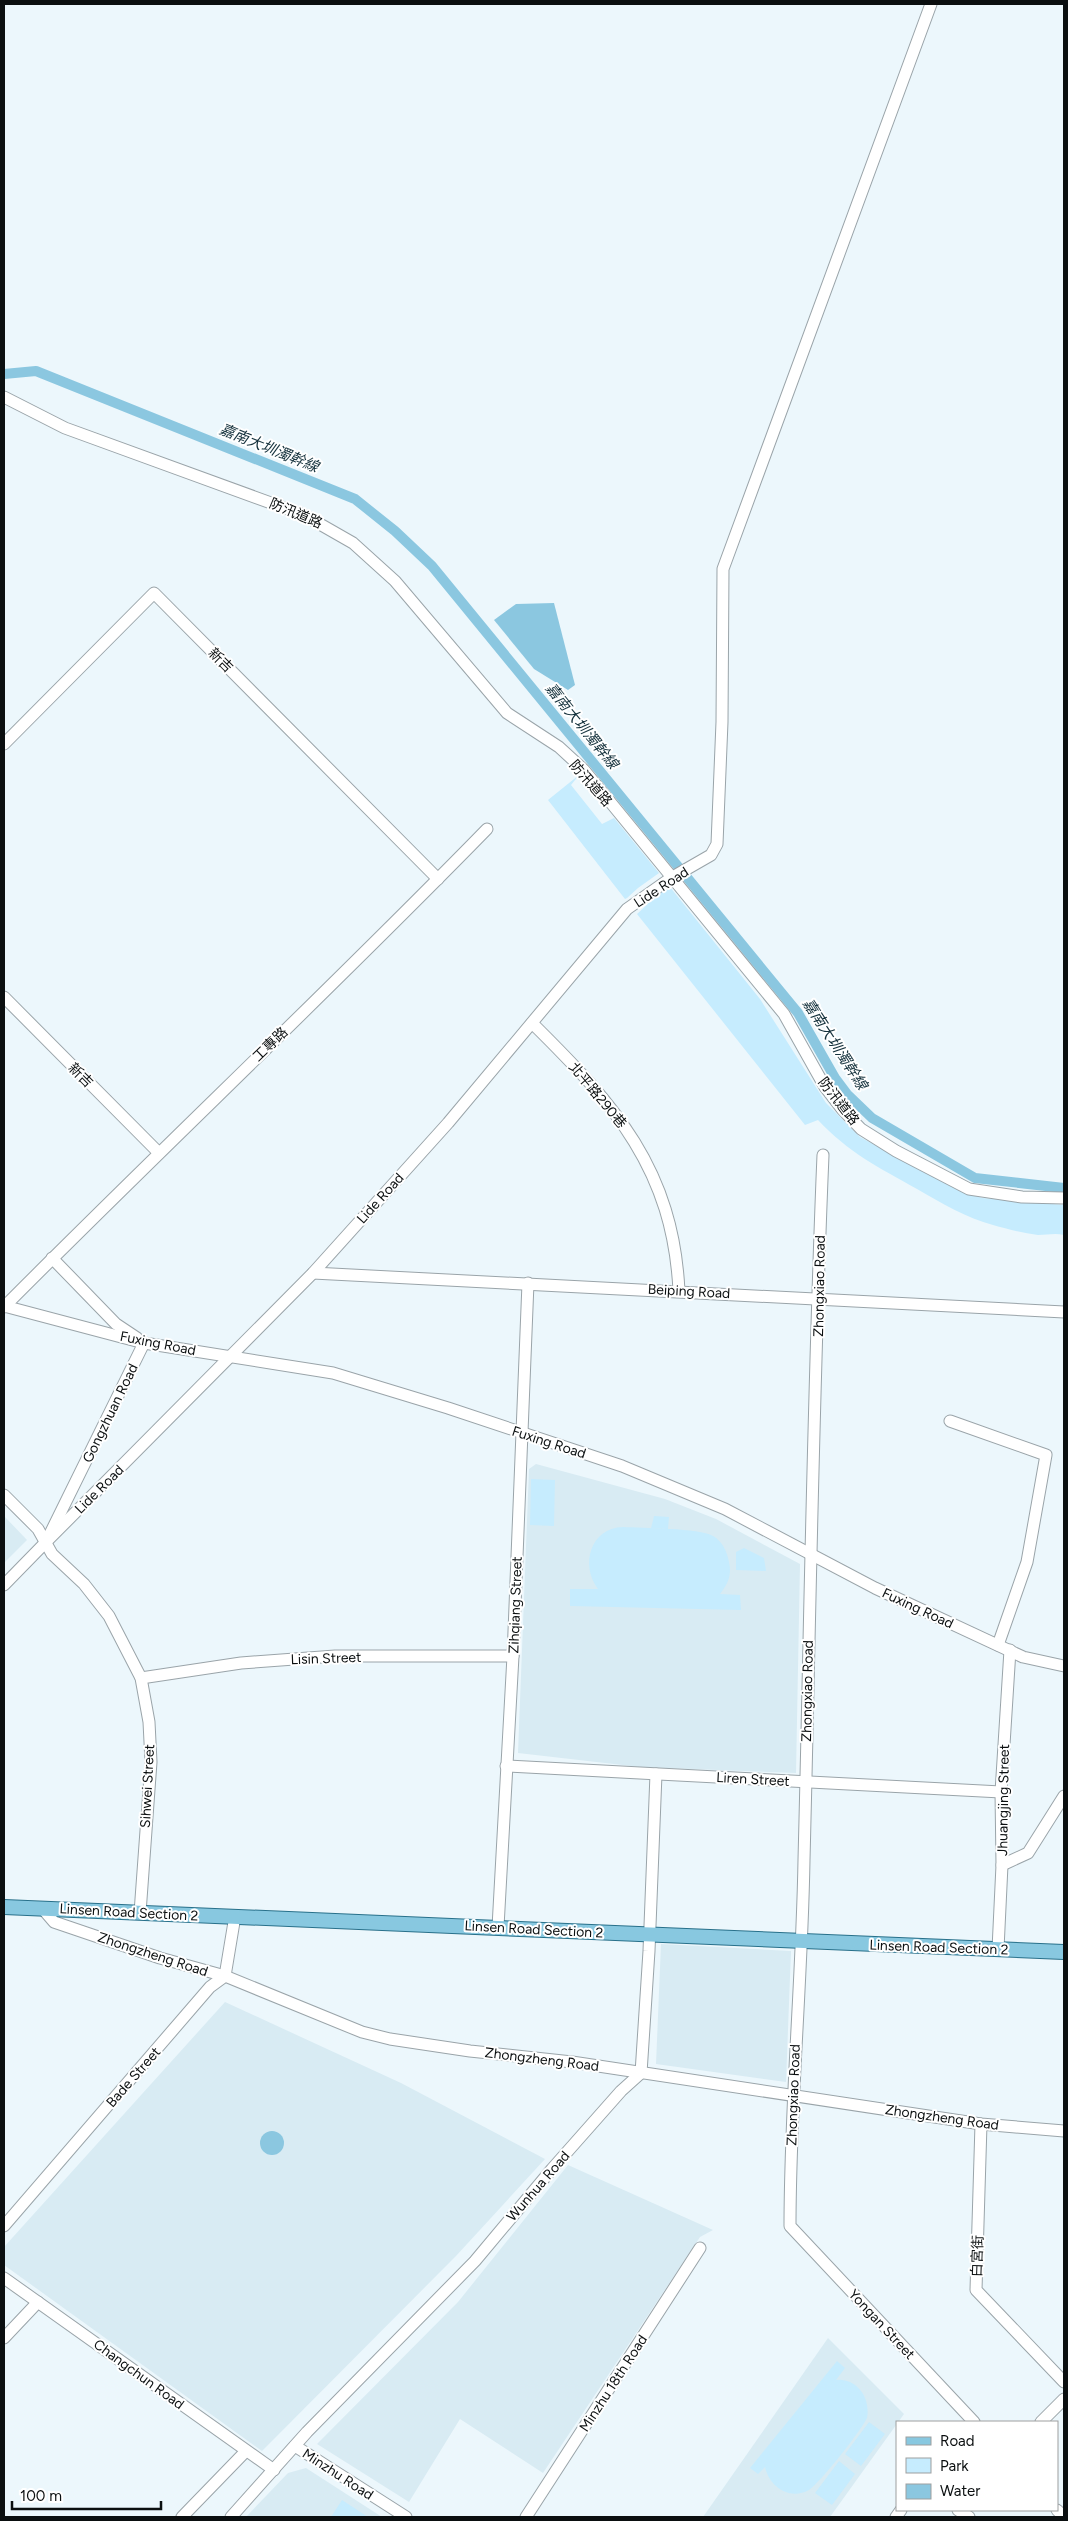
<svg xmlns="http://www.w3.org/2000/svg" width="1068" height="2521" font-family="Figtree,'Noto Sans TC',sans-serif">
	<rect width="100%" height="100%" fill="#ecf7fc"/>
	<g fill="#d8ebf3">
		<polygon points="536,1464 665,1499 716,1519 800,1564 796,1773 640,1767 518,1753 529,1469"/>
		<polygon points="4,1516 27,1540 4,1563"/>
		<polygon points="661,1944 791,1951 786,2082 656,2064"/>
		<polygon points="225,2002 401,2083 545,2159 456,2256 262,2451 4,2265 4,2247"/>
		<polygon points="568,2165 713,2230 700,2237 543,2473 460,2419 409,2502 317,2444 458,2302"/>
		<polygon points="828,2338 904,2414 830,2517 703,2517"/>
		<polygon points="306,2468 382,2517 246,2517 288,2473"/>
	</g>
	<g fill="#c6ecfe">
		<polygon points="579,775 571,785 602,824 614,818 659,873 638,888 627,898 625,899 548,800"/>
		<path d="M 666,887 L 670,887 L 760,999 L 826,1103 L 860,1137 L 958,1190 L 982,1198 L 1064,1205 L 1064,1235 C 1055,1233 1047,1235 1038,1235 C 1023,1233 1007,1229 993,1225 C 967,1218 941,1203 917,1189 C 878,1167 849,1153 818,1120 L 805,1125 L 637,914 Z"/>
		<polygon points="531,1479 555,1480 554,1526 530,1525"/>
		<polygon points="654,1516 669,1517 668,1529 651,1528"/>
		<path d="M 623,1527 C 642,1528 699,1528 713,1536 C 722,1541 727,1551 729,1562 C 732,1575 728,1584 720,1594 L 740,1595 L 741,1610 L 570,1606 L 570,1589 L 598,1589 C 580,1565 590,1528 623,1527 Z"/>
		<polygon points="744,1548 764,1558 766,1571 736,1570 736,1552"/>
		<path d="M 837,2361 L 845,2368 L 836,2380 C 857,2378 871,2398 867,2418 C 861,2431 820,2483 809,2490 C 789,2501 769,2486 765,2467 L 758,2474 L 750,2468 Z"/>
		<polygon points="869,2422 885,2434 861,2466 845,2454"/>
		<polygon points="839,2461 855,2474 832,2505 815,2493"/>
		<polygon points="342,2500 368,2517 331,2517"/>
	</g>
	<g fill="#8bc7e0">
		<polygon points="554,603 575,685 568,690 534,669 494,620 516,604"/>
		<circle cx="272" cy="2143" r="12"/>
	</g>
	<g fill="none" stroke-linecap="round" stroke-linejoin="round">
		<polyline stroke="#8bc7e0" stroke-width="10" points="4,374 36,371 355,499 395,531 432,566 798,1013 835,1078 847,1094 872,1118 975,1178 1064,1188"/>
		<defs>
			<g id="minor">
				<polyline points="4,397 65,428 304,515 353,543 395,581 507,713 559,747 584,770 784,1014 825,1087 842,1109 861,1129 896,1151 969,1189 1022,1197 1064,1198"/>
				<polyline points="4,744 154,593 438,879"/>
				<polyline points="4,997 159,1153"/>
				<path d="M 532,1023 C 615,1105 673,1169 679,1291"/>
				<path d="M 823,1155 C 813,1390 810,1625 804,1860 C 802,1982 790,2104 790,2226 L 974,2422"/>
				<polyline points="52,1258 116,1324 137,1338"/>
				<polyline points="313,1273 1064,1312"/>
				<polyline points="4,1306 144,1343 333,1373 448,1408 622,1466 725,1509 875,1588 1023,1657 1064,1666"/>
				<path d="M 4,1307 C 164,1146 329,991 487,829"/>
				<polyline points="950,1421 1046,1455 1027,1562 998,1645"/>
				<polyline points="4,1495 38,1529 52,1554 84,1584 109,1616 141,1678 149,1722 151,1762 140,1913"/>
				<polyline points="46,1542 313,1273 448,1123 627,909 671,878 711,855 717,844 722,722 723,569 931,4"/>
				<polyline points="4,1585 46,1542 144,1343"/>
				<polyline points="141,1678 241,1663 335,1656 513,1656"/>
				<polyline points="506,1766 1001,1792"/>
				<polyline points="1002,1865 1028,1853 1064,1796"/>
				<polyline points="42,1908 54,1922 160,1958 225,1976 362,2032 390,2039 470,2051 572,2062 981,2124 1064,2131"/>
				<polyline points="498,1927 513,1656 528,1283"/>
				<polyline points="998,1949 1002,1865 1001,1792 1010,1650"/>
				<polyline points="981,2124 976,2290 1064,2382"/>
				<polyline points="4,2226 210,1987 225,1976 235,1916"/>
				<polyline points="4,2278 274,2470"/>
				<polyline points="4,2338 38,2302"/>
				<polyline points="1041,2422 1064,2399"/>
				<polyline points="295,2446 406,2517"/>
				<polyline points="958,2510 969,2517"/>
				<polyline points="1057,2510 1064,2517"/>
				<polyline points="182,2517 246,2451"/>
				<polyline points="231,2517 307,2432 475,2261 552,2169 621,2091 641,2073 649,1951 656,1774"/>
				<polyline points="526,2517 700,2248"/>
				<polyline points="896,2517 901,2510"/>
			</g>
			<polyline id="major" points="4,1907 1064,1952"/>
		</defs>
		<use href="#minor" stroke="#9aa4a9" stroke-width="13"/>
		<use href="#major" stroke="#28708a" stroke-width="16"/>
		<use href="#minor" stroke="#fff" stroke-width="11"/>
		<use href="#major" stroke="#88c8e0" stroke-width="14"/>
	</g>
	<g text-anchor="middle" stroke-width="4" stroke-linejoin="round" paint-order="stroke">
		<g font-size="14" fill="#0b0f10" stroke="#fff">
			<text transform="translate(296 513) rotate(23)" y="5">防汛道路</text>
			<text transform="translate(221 660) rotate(45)" y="5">新吉</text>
			<text transform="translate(591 783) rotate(49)" y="5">防汛道路</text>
			<text transform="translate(661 887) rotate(-33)" y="5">Lide Road</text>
			<text transform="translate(270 1044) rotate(-44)" y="5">工專路</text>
			<text transform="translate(81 1075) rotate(45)" y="5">新吉</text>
			<text transform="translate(598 1095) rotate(50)" y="5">北平路290巷</text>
			<text transform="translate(839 1101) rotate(52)" y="5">防汛道路</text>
			<text transform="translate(380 1198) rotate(-48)" y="5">Lide Road</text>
			<text transform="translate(819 1286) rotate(-89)" y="5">Zhongxiao Road</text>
			<text transform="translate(689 1291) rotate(3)" y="5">Beiping Road</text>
			<text transform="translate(158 1343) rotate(11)" y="5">Fuxing Road</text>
			<text transform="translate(110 1413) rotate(-64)" y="5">Gongzhuan Road</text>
			<text transform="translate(549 1442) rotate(18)" y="5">Fuxing Road</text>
			<text transform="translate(99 1489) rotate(-45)" y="5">Lide Road</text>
			<text transform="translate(515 1605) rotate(-88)" y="5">Zihqiang Street</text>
			<text transform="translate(918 1608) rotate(25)" y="5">Fuxing Road</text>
			<text transform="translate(326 1658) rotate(-2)" y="5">Lisin Street</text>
			<text transform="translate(807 1691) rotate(-89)" y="5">Zhongxiao Road</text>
			<text transform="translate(753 1779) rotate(3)" y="5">Liren Street</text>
			<text transform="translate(147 1786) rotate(-87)" y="5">Sihwei Street</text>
			<text transform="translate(1003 1800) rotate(-89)" y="5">Jhuangjing Street</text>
			<text transform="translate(129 1912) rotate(3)" y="5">Linsen Road Section 2</text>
			<text transform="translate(534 1929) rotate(3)" y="5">Linsen Road Section 2</text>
			<text transform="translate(939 1947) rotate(2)" y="5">Linsen Road Section 2</text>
			<text transform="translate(153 1954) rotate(18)" y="5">Zhongzheng Road</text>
			<text transform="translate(542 2059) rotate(7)" y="5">Zhongzheng Road</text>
			<text transform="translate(133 2077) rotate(-49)" y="5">Bade Street</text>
			<text transform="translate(793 2095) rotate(-88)" y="5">Zhongxiao Road</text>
			<text transform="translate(942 2117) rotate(8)" y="5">Zhongzheng Road</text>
			<text transform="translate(538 2186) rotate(-49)" y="5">Wunhua Road</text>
			<text transform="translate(977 2256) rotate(-88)" y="5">白宮街</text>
			<text transform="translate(882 2324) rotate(47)" y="5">Yongan Street</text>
			<text transform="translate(139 2374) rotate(36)" y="5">Changchun Road</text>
			<text transform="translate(613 2383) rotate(-57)" y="5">Minzhu 18th Road</text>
			<text transform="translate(338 2474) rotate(33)" y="5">Minzhu Road</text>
		</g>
		<g font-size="15" font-style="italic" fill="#14313c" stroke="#fff">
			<text transform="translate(269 448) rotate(22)" y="5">嘉南大圳濁幹線</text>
			<text transform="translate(582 726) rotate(51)" y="5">嘉南大圳濁幹線</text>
			<text transform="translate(835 1044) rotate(57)" y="5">嘉南大圳濁幹線</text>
		</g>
	</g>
	<rect width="1068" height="2521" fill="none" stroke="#0b0f10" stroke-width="10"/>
	<rect x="896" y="2421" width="162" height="90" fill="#ffffff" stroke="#9d9f9f"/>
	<rect x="906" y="2437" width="25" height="8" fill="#88c8e0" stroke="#9d9f9f"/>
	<text x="940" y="2446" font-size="15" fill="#0b0f10">Road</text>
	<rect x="906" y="2458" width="25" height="15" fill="#c6ecfe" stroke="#9d9f9f"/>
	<text x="940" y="2471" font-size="15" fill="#0b0f10">Park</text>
	<rect x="906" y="2484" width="25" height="15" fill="#8bc7e0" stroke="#9d9f9f"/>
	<text x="940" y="2496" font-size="15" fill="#0b0f10">Water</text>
	<path d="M12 2501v8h149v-8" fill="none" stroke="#0b0f10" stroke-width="2.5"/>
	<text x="20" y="2501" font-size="15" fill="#0b0f10" stroke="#ffffff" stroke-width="4" paint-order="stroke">100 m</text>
</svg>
